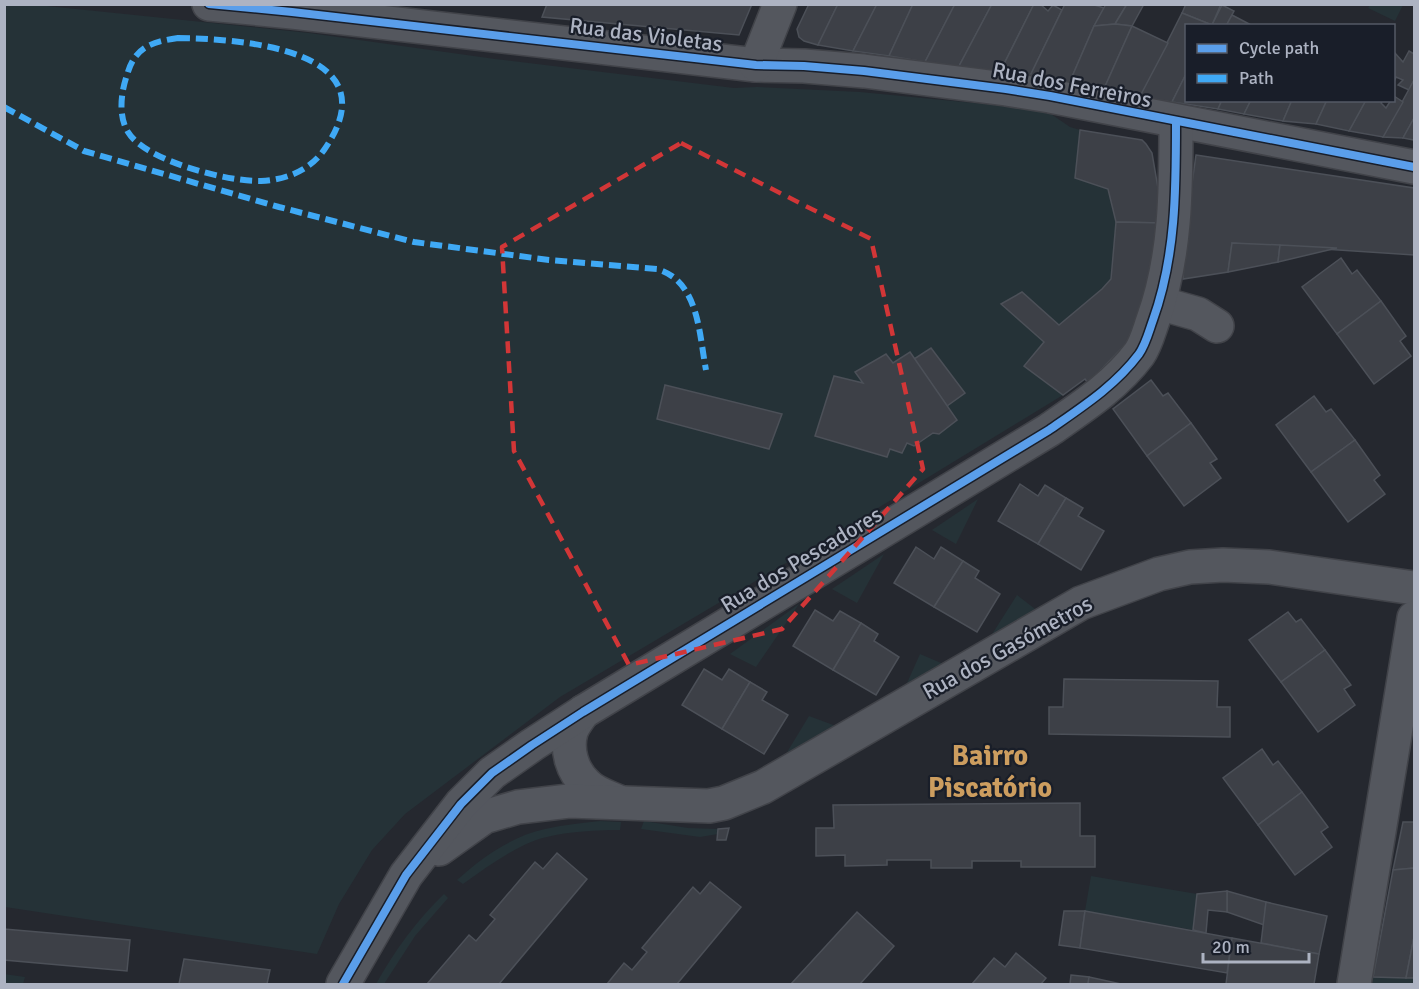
<svg xmlns="http://www.w3.org/2000/svg" width="1419" height="989" font-family="Signika,sans-serif">
	<rect width="100%" height="100%" fill="#25282f"/>
	<g fill="#253237" fill-rule="evenodd">
		<path d="M 4,5 L 37,5 L 309,33 L 495,59 L 734,88 L 757,87 L 860,92 L 1045,110 L 1070,127 L 1080,130 L 1075,178 L 1108,189 L 1116,222 L 1111,279 L 1102,289 L 1059,325 L 1022,292 L 1001,304 L 1044,342 L 1024,366 L 1063,395 L 850,525 L 560,697 L 405,814 L 372,850 L 339,904 L 317,954 L 5,907 ZM 931,348 L 965,393 L 947,406 L 933,433 L 914,446 L 907,443 L 902,452 L 890,449 L 886,457 L 815,436 L 834,376 L 863,383 L 855,372 L 885,354 L 893,363 L 909,352 L 914,359 ZM 666,385 L 781,414 L 769,449 L 657,419 Z"/>
		<polygon points="1370,5 1370,4 1403,5 1395,21 1368,8"/>
		<polygon points="978,499 956,544 932,530"/>
		<polygon points="884,554 857,603 832,589"/>
		<polygon points="1017,595 1039,612 989,639"/>
		<polygon points="799,604 756,667 730,654"/>
		<polygon points="920,654 948,666 903,692"/>
		<polygon points="809,716 836,726 783,759"/>
		<path d="M 600,821 L 621,822 L 620,830 C 594,830 555,832 531,842 C 507,852 484,869 463,884 L 457,880 C 481,858 512,836 545,829 C 563,825 582,823 600,821 Z"/>
		<polygon points="644,821 688,828 718,829 718,834 700,837 641,829"/>
		<polygon points="1091,876 1197,894 1193,930 1085,911"/>
		<path d="M 444,894 L 448,898 L 415,936 L 384,984 L 376,984 C 395,950 416,921 444,894 Z"/>
		<polygon points="4,974 25,977 23,984 5,984"/>
		<polygon points="1373,977 1414,978 1414,984 1372,984"/>
	</g>
	<g fill="#3d4047" stroke="#4c5058" stroke-width="1.5">
		<polygon points="547,4 752,4 739,35 542,17"/>
		<polygon points="809,4 838,4 818,45 804,41 799,37 797,29"/>
		<polygon points="838,4 877,4 853,51 818,45"/>
		<polygon points="877,4 913,4 889,56 853,51"/>
		<polygon points="913,4 955,4 925,62 889,56"/>
		<polygon points="955,4 992,4 958,68 925,62"/>
		<polygon points="992,4 1034,4 999,74 958,68"/>
		<polygon points="1034,4 1040,4 1048,11 1053,5 1062,10 1029,78 999,74"/>
		<polygon points="1065,4 1091,4 1104,8 1094,26 1068,86 1029,78"/>
		<polygon points="1106,4 1127,4 1115,24 1094,26"/>
		<polygon points="1127,4 1144,4 1132,26 1115,24"/>
		<polygon points="1186,4 1221,4 1212,25 1182,13"/>
		<polygon points="1222,5 1234,11 1226,26 1212,25"/>
		<polygon points="1182,13 1212,25 1186,26 1186,74 1172,102 1139,98"/>
		<polygon points="1232,15 1253,26 1226,26"/>
		<polygon points="1115,24 1132,26 1103,91 1068,86 1094,26"/>
		<polygon points="1132,26 1168,43 1139,98 1103,91"/>
		<polygon points="1409,51 1414,54 1414,80 1409,90 1398,85 1403,80 1396,77 1394,82 1394,52 1403,62"/>
		<polygon points="1186,74 1186,100 1222,100 1218,109 1172,102"/>
		<polygon points="1414,80 1414,118 1403,138 1383,137"/>
		<polygon points="1394,96 1403,102 1383,137 1349,131 1366,100 1383,100 1381,103 1386,108 1391,100 1394,100"/>
		<polygon points="1222,100 1251,100 1244,114 1218,109"/>
		<polygon points="1251,100 1292,100 1283,121 1244,114"/>
		<polygon points="1292,100 1327,100 1316,124 1283,121"/>
		<polygon points="1327,100 1366,100 1349,131 1316,124"/>
		<polygon points="1414,118 1414,140 1403,138"/>
		<polygon points="1080,130 1142,140 1146,144 1152,153 1164,223 1116,222 1108,189 1075,178"/>
		<polygon points="1196,155 1414,188 1414,255 1232,243 1228,272 1183,279 1187,219"/>
		<polygon points="1116,222 1164,223 1137,322 1126,344 1088,383 1085,379 1063,395 1024,366 1044,342 1001,304 1022,292 1059,325 1102,289 1111,279"/>
		<polygon points="1232,243 1280,245 1278,262 1228,272"/>
		<polygon points="1280,245 1337,248 1278,262"/>
		<polygon points="1341,258 1352,274 1357,270 1381,301 1337,334 1302,287"/>
		<polygon points="1381,301 1406,336 1400,341 1411,356 1374,384 1337,334"/>
		<polygon points="931,348 965,393 947,406 914,359"/>
		<polygon points="910,352 957,420 939,434 933,433 914,446 907,443 902,453 890,449 887,457 815,436 834,376 863,383 855,372 886,354 893,363"/>
		<polygon points="1151,380 1163,396 1168,393 1191,423 1147,456 1113,409"/>
		<polygon points="665,385 782,414 769,449 657,419"/>
		<polygon points="1314,396 1326,412 1331,409 1355,440 1311,472 1276,425"/>
		<polygon points="1191,423 1217,459 1210,463 1221,478 1184,506 1147,456"/>
		<polygon points="1355,440 1380,475 1374,480 1385,494 1348,522 1311,472"/>
		<polygon points="1020,484 1038,496 1045,485 1066,498 1038,544 998,521"/>
		<polygon points="1066,498 1083,508 1078,516 1104,531 1081,570 1038,544"/>
		<polygon points="916,547 934,559 941,547 963,561 934,607 894,583"/>
		<polygon points="963,561 979,571 975,578 1000,594 977,632 934,607"/>
		<polygon points="815,610 833,621 840,611 861,623 833,670 793,646"/>
		<polygon points="1288,612 1296,622 1301,619 1325,650 1281,682 1249,640"/>
		<polygon points="861,623 878,634 874,641 899,657 876,695 833,670"/>
		<polygon points="1325,650 1351,685 1344,689 1355,705 1318,732 1281,682"/>
		<polygon points="704,669 722,680 729,669 750,682 722,729 682,705"/>
		<polygon points="1064,679 1218,681 1217,707 1230,707 1230,737 1049,734 1049,707 1063,707"/>
		<polygon points="750,682 767,692 762,700 788,715 764,754 722,729"/>
		<polygon points="1262,749 1273,765 1278,761 1302,792 1258,825 1223,778"/>
		<polygon points="1302,792 1328,827 1321,832 1332,847 1295,875 1258,825"/>
		<polygon points="1080,803 1080,836 1095,836 1095,867 1021,867 1021,861 972,861 972,868 931,868 931,860 887,860 887,865 845,866 845,855 816,856 816,828 834,828 833,805"/>
		<polygon points="1403,822 1414,822 1414,868 1393,870"/>
		<polygon points="729,828 726,840 717,840 718,829"/>
		<polygon points="557,853 587,879 499,984 427,984 469,935 476,941 495,919 490,915 535,862 543,869"/>
		<polygon points="1414,868 1414,937 1406,978 1373,977 1393,870"/>
		<polygon points="710,882 741,907 677,984 607,984 624,963 632,970 647,952 642,948 693,887 700,894"/>
		<polygon points="1227,891 1266,902 1264,925 1227,912"/>
		<polygon points="1227,891 1227,912 1208,910 1206,933 1193,930 1197,894"/>
		<polygon points="1266,902 1327,916 1319,954 1261,943"/>
		<polygon points="1064,911 1085,911 1080,948 1059,945"/>
		<polygon points="1085,911 1232,938 1227,973 1080,948"/>
		<polygon points="857,912 894,946 860,984 791,984"/>
		<polygon points="4,929 130,940 127,971 4,960"/>
		<polygon points="1414,937 1414,978 1406,978"/>
		<polygon points="1232,938 1319,954 1314,984 1226,984"/>
		<polygon points="1016,953 1046,978 1041,984 972,984 994,958 1005,967"/>
		<polygon points="184,959 270,970 267,984 179,984"/>
		<polygon points="1071,975 1089,977 1088,984 1070,984"/>
		<polygon points="1089,977 1121,984 1088,984"/>
	</g>
	<g fill="none" stroke-linecap="round" stroke-linejoin="round">
		<defs>
			<g id="minor">
				<polyline points="209,4 292,12 756,65 804,66 864,71 1006,89 1050,96 1414,167"/>
				<polyline points="756,65 780,4"/>
				<polyline points="1159,303 1198,314 1217,326"/>
				<path d="M 583,712 C 579,718 573,725 571,732 C 566,750 572,771 586,784 C 594,793 608,797 619,802"/>
				<polyline points="439,849 484,817 518,807 569,801 709,806 724,803 763,787 1081,603 1159,574 1190,567 1223,565 1269,567 1414,588"/>
				<path d="M 343,984 L 406,875 L 461,804 L 492,773 L 532,745 L 583,712 L 1049,430 C 1082,407 1115,386 1139,354 C 1146,344 1149,331 1153,320 C 1176,256 1176,189 1176,122"/>
				<polyline points="1354,984 1414,618"/>
			</g>
		</defs>
		<use href="#minor" stroke="#414349" stroke-width="36"/>
		<use href="#minor" stroke="#54575e" stroke-width="33"/>
		<g stroke="#3fa9f5" stroke-width="6" stroke-dasharray="12 6" stroke-linecap="butt">
			<path d="M 178,38 C 239,39 395,48 324,150 C 310,170 286,180 261,181 C 229,182 145,161 128,132 C 118,116 121,92 127,75 C 135,47 151,42 178,38 Z"/>
			<path d="M 4,107 L 84,151 L 279,207 L 414,242 L 549,260 L 657,269 C 699,281 699,334 706,370"/>
		</g>
		<defs>
			<g id="cycleway">
				<polyline points="209,4 292,12 756,65 804,66 864,71 1006,89 1050,96 1414,167"/>
				<path d="M 343,984 L 406,875 L 461,804 L 492,773 L 532,745 L 583,712 L 1049,430 C 1082,407 1115,386 1139,354 C 1146,344 1149,331 1153,320 C 1176,256 1176,189 1176,122"/>
			</g>
		</defs>
		<use href="#cycleway" stroke="#191e29" stroke-width="11"/>
		<use href="#cycleway" stroke="#5a9eea" stroke-width="8"/>
	</g>
	<path fill="none" stroke="#d23637" stroke-width="4.5" stroke-dasharray="12 8" stroke-linejoin="round" d="M 681,143 L 871,239 L 923,469 L 782,629 L 629,665 L 514,451 L 502,247 Z"/>
	<g text-anchor="middle" stroke-width="4.5" stroke-linejoin="round" paint-order="stroke">
		<g font-size="22" fill="#adb3c2" stroke="#191e29">
			<text transform="translate(646 34) rotate(7)" y="8">Rua das Violetas</text>
			<text transform="translate(1072 84) rotate(11)" y="8">Rua dos Ferreiros</text>
			<text transform="translate(801 559) rotate(-31)" y="8">Rua dos Pescadores</text>
			<text transform="translate(1007 647) rotate(-29)" y="8">Rua dos Gasómetros</text>
		</g>
		<g font-size="28" font-weight="bold" fill="#cc9d5f" stroke="#191e29">
			<text x="990" y="765">Bairro<tspan x="990" dy="32">Piscatório</tspan></text>
		</g>
	</g>
	<rect width="1419" height="989" fill="none" stroke="#adb3c2" stroke-width="12"/>
	<rect x="1185" y="24" width="210" height="78" fill="#191e29" stroke="#545a66" stroke-width="1.5"/>
	<rect x="1197" y="44" width="30" height="9" fill="#5a9eea" stroke="#545a66" stroke-width="1.5"/>
	<text x="1239" y="54" font-size="18" fill="#adb3c2">Cycle path</text>
	<rect x="1197" y="74" width="30" height="9" fill="#3fa9f5" stroke="#545a66" stroke-width="1.5"/>
	<text x="1239" y="84" font-size="18" fill="#adb3c2">Path</text>
	<path d="M1203 953v9h106v-9" fill="none" stroke="#adb3c2" stroke-width="3"/>
	<text x="1212" y="953" font-size="18" fill="#adb3c2" stroke="#191e29" stroke-width="4.5" paint-order="stroke">20 m</text>
</svg>
